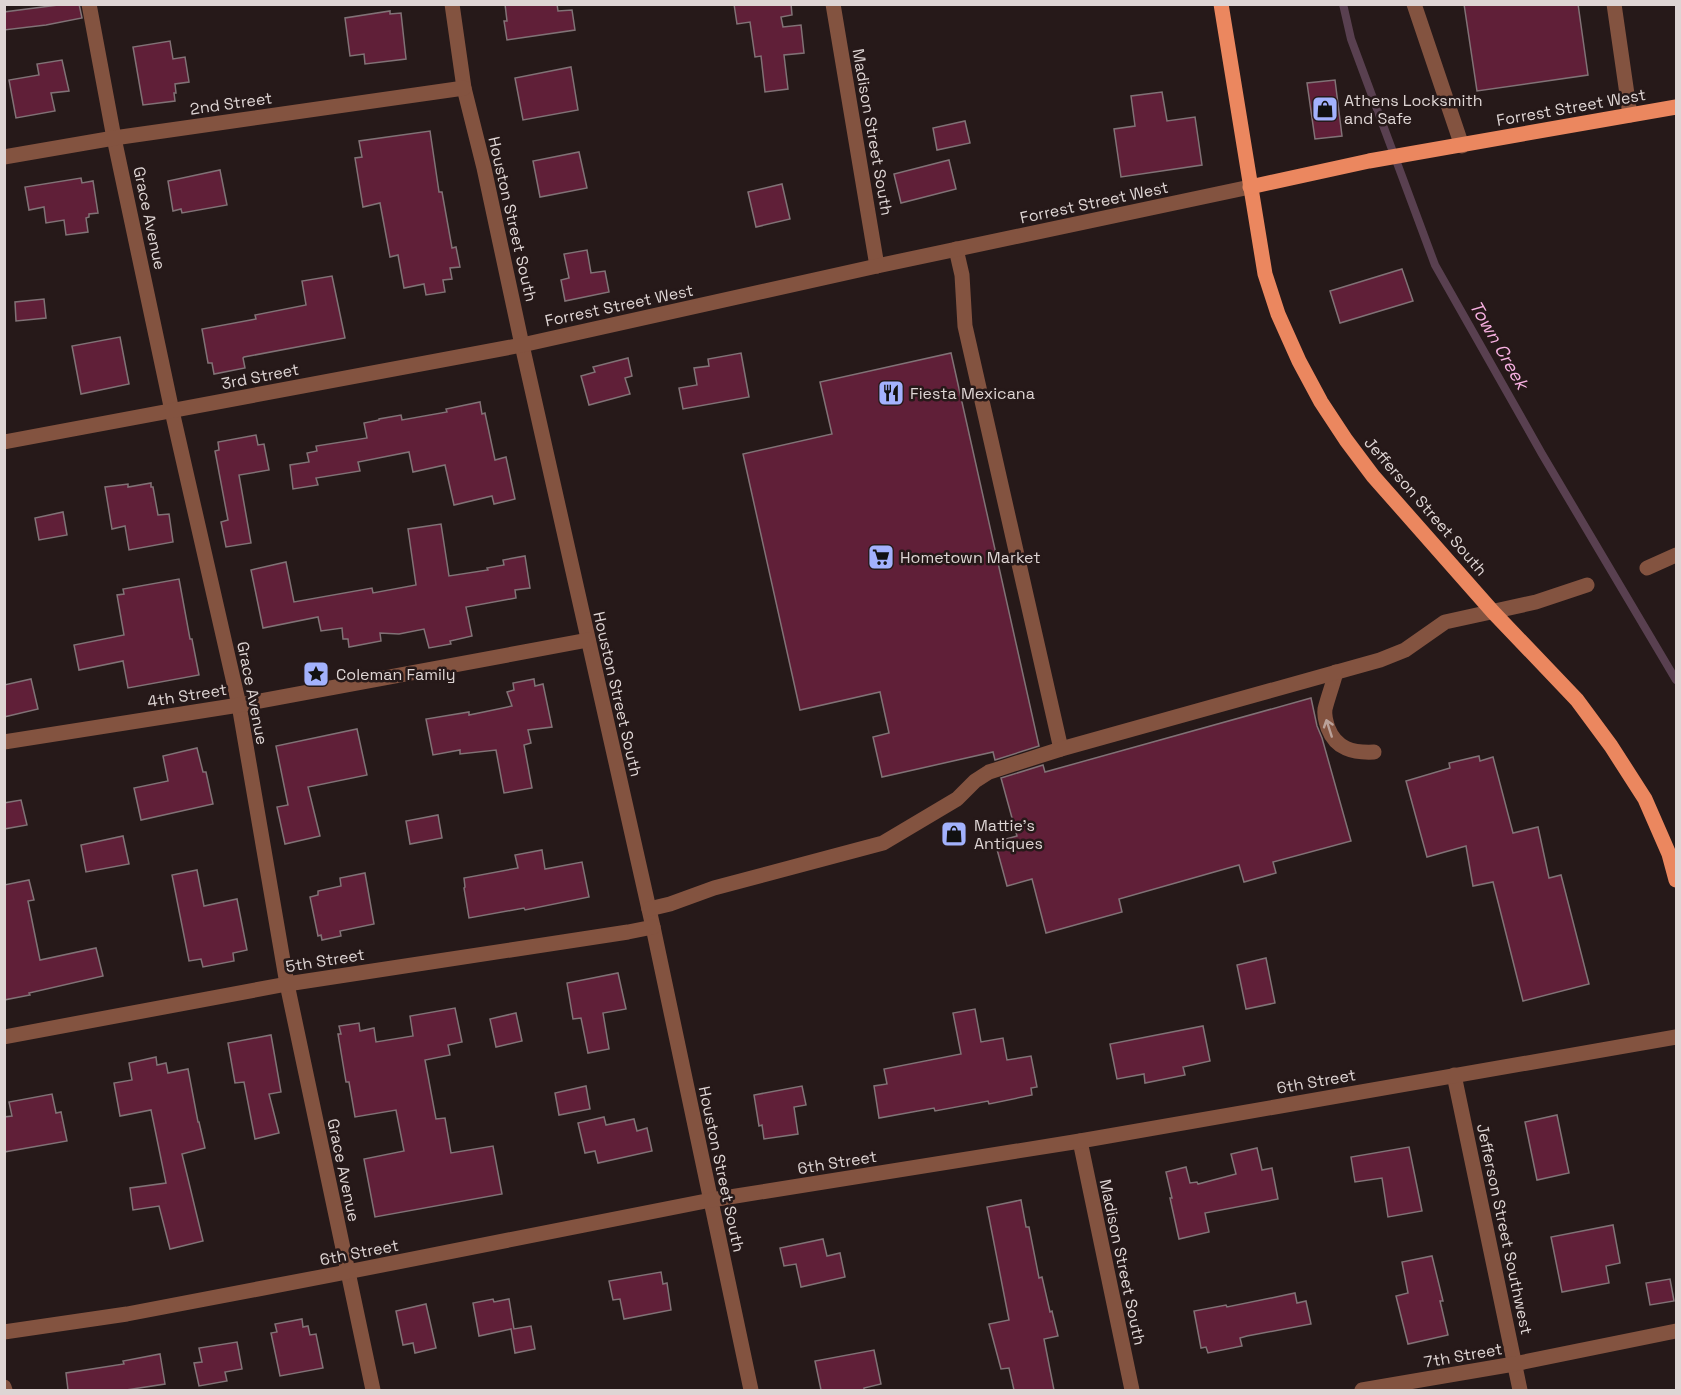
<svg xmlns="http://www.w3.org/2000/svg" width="1681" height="1395" font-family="'Space Grotesk',sans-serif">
	<rect width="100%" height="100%" fill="#261919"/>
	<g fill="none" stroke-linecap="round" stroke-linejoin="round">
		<polyline stroke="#594050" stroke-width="8" points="1343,4 1351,39 1435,265 1542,454 1676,680"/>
	</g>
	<g fill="#601f38" stroke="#817276" stroke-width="1.5">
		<polygon points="66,4 79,4 82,18 46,25 4,30 4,12"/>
		<polygon points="505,4 557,4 558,11 572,10 575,30 507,40 504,21 507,21"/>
		<polygon points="734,4 791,4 792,15 781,17 783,27 801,25 804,53 784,55 788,89 765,92 761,56 755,57 750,22 737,24"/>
		<polygon points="1464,4 1578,4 1588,75 1477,91"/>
		<polygon points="390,11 390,14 401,13 406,59 365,64 364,54 350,56 345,18"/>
		<polygon points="170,41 173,59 185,57 189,82 175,84 176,93 174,93 175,101 143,105 133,47"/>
		<polygon points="62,60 69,91 51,93 55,111 16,118 9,80 39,75 37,64"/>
		<polygon points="571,67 578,110 523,120 515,78"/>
		<polygon points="1335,80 1342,136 1315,139 1307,83"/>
		<polygon points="1162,92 1167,121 1195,117 1202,165 1121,177 1114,129 1135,126 1131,96"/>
		<polygon points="965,121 970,143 937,150 933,128"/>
		<polygon points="430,131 439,192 442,192 452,248 456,247 460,267 450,268 452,279 443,280 445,292 426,295 424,284 404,288 398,255 390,257 380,203 363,207 355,158 362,157 359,141"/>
		<polygon points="579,152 587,188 540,197 533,161"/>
		<polygon points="949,160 956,189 901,203 894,174"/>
		<polygon points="220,170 227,205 182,213 181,209 173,211 168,181"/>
		<polygon points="81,178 82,183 93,181 98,213 89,214 89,217 86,218 88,232 66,235 64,220 46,223 44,207 29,210 25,187"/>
		<polygon points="782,184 790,219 756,227 748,192"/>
		<polygon points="587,250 591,273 605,271 609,292 565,301 561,280 569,278 564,254"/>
		<polygon points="1402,269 1413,301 1340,323 1330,291"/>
		<polygon points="332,276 345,338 244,357 243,358 245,368 214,374 212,363 208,363 202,329 256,319 255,315 306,305 302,281"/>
		<polygon points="44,299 46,318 16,321 15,302"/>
		<polygon points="120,337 129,384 81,394 72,346"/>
		<polygon points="741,353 749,397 683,409 679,388 697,385 694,368 709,366 708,359"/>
		<polygon points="951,353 1039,746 995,760 993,752 882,777 873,737 889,733 880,692 800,710 743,454 832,434 820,382"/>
		<polygon points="628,358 632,376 625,378 630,394 589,405 581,376 595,372 593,367"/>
		<polygon points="480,402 482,414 485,413 495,460 506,457 515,499 494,504 492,496 454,505 445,465 413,472 409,452 358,462 360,471 316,478 318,485 293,489 290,465 309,462 307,453 317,451 316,446 367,438 364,423 379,420 379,419 401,415 402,420 447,412 446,409"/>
		<polygon points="256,435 258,445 264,444 269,470 239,475 251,543 226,547 221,522 228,520 215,451 219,450 218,442"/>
		<polygon points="151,483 151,487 153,487 158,515 169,514 173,542 129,550 125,526 112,529 105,487 128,484 128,487"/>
		<polygon points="63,512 67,535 39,540 35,518"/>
		<polygon points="441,524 449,576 488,570 487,568 504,565 503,560 525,556 530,588 515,590 516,598 466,607 472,636 450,641 451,644 429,648 424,629 399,634 380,633 381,641 349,647 348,639 343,639 342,628 321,631 318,617 263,628 251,570 286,562 294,602 372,588 373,593 416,585 408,529"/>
		<polygon points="179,579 190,639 192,639 199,675 128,688 123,661 79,670 74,645 124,635 117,595 124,594 123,589"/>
		<polygon points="31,679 38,709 4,717 4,685"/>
		<polygon points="534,679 535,686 543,684 552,727 528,730 531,743 524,745 532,788 504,793 496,750 460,754 460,750 433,755 426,719 469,712 469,715 512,706 507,692 514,690 513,683"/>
		<polygon points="1311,698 1317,726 1322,738 1351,841 1273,862 1276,873 1244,882 1239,865 1119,899 1122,912 1046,933 1032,879 1007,886 995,842 1017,836 1001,778 1043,765 1045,772"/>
		<polygon points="357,729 367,775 308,787 320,836 285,844 277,807 288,805 276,746"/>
		<polygon points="197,748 203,772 206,772 213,804 141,820 134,788 168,781 163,756"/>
		<polygon points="1479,756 1480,761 1493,757 1513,833 1538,827 1549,878 1561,875 1589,984 1523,1001 1493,882 1473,886 1466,846 1427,857 1406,781 1450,768 1449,763"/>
		<polygon points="21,800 27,825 4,829 4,803"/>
		<polygon points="438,815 442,838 410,844 406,821"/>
		<polygon points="123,836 129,864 86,872 81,845"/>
		<polygon points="542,850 545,869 582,862 589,897 525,910 524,908 469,918 464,888 465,887 464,878 518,868 515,855"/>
		<polygon points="197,870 204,906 237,899 247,950 233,953 234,961 203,967 201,959 189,961 172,875"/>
		<polygon points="365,873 374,924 340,931 341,936 322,940 321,935 318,936 310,897 318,895 318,891 341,886 340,878"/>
		<polygon points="29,880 34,900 28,901 40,960 96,948 103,976 29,993 30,995 4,1000 4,885"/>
		<polygon points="1266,958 1275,1003 1246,1009 1237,965"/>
		<polygon points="618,973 626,1009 603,1013 609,1049 588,1053 581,1018 573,1019 567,983"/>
		<polygon points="455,1008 462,1042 448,1045 450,1055 425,1060 436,1119 445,1118 451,1153 493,1146 502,1194 375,1217 364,1159 404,1151 396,1110 355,1117 349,1082 346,1082 338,1034 341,1034 339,1026 359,1023 360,1031 374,1028 376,1042 413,1036 410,1016"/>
		<polygon points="975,1009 981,1042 1003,1038 1007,1060 1031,1056 1037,1087 1031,1088 1032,1095 989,1104 988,1101 935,1111 934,1108 879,1118 874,1086 887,1084 884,1069 961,1054 953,1013"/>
		<polygon points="516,1013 522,1041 496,1047 490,1019"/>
		<polygon points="1203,1026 1210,1061 1183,1067 1185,1075 1145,1083 1144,1074 1117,1079 1110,1044"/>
		<polygon points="271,1035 281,1092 269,1094 279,1133 255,1139 244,1082 235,1083 228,1043"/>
		<polygon points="156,1057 157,1065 166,1063 168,1073 188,1069 198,1122 199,1122 205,1148 182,1154 203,1241 170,1249 159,1206 133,1210 130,1188 166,1183 151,1110 120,1116 114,1083 132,1080 129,1063"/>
		<polygon points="586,1086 590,1109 559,1115 555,1093"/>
		<polygon points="802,1086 806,1105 794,1107 798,1134 764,1139 762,1125 759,1126 754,1095"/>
		<polygon points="52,1094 56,1113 61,1112 67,1141 4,1152 4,1117 12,1116 9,1102"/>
		<polygon points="1557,1115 1569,1173 1537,1180 1525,1122"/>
		<polygon points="604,1117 606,1125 634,1119 637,1131 647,1128 652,1151 598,1163 595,1151 585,1153 578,1123"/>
		<polygon points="1409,1147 1422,1211 1388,1217 1382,1178 1355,1182 1351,1157"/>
		<polygon points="1257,1148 1262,1170 1272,1168 1278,1199 1205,1213 1209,1232 1179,1239 1170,1198 1172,1198 1166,1172 1186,1167 1190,1183 1197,1182 1198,1184 1236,1174 1231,1154"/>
		<polygon points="1021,1200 1026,1227 1029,1227 1039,1278 1042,1277 1050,1312 1052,1311 1058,1336 1044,1339 1054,1390 1014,1390 1009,1368 1001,1369 989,1324 1009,1320 987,1207"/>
		<polygon points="1613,1225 1620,1263 1606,1266 1609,1283 1562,1292 1551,1237"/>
		<polygon points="823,1239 827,1256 840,1253 845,1277 801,1287 796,1264 784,1266 780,1248"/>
		<polygon points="1432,1256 1443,1301 1440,1301 1448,1335 1408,1344 1396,1296 1408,1293 1402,1262"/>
		<polygon points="661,1272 663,1284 667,1283 671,1310 624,1319 620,1299 613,1300 609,1281"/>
		<polygon points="1670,1279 1674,1301 1650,1305 1646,1283"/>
		<polygon points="1295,1293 1297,1303 1306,1301 1311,1324 1247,1336 1240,1338 1242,1346 1208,1353 1206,1347 1201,1348 1194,1311 1226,1305 1227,1307"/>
		<polygon points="493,1299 494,1302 509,1299 514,1329 531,1326 535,1349 515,1353 511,1329 479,1336 473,1303"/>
		<polygon points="426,1304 436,1348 415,1353 413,1343 403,1345 396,1311"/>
		<polygon points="302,1319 303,1327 308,1326 310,1335 316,1334 323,1368 280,1376 271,1333 277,1332 275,1324"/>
		<polygon points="237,1342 242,1369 225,1372 227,1381 199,1386 194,1363 202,1362 199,1348"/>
		<polygon points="874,1350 881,1384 864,1388 864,1390 821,1390 815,1361"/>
		<polygon points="160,1354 165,1384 126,1390 68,1390 66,1373 124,1364 123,1361"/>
	</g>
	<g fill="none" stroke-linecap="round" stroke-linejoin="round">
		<g stroke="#835340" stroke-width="15">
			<polyline points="89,4 114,138 172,411 239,705 287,984 373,1390"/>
			<polyline points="452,4 464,88 484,168 522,345 653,927 751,1390"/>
			<polyline points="833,4 877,266"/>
			<polyline points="1414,4 1462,146"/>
			<polyline points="1614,4 1630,115"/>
			<polyline points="4,157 114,138 464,88"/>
			<polyline points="956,249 962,275 965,326 1061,749"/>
			<polyline points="4,442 522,345 877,266 1250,187"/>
			<polyline points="1647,568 1676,555"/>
			<path d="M 1336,672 C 1333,684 1328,697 1325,709 C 1324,715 1326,722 1328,728 C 1336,749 1353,753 1374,752"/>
			<polyline points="4,742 239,705 588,640"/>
			<polyline points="649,909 670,904 714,888 883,843 957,799 975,781 989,772 1061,749 1380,660 1405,650 1445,622 1536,602 1587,585"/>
			<polyline points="4,1037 287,984 628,932 653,927"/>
			<polyline points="1454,1075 1520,1390"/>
			<polyline points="1080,1141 1132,1390"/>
			<polyline points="4,1332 127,1314 347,1272 711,1200 1080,1141 1676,1037"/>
			<polyline points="4,1387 5,1390"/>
			<polyline points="1362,1390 1514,1364 1676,1331"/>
		</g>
		<g stroke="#eb875f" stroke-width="15">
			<polyline points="1221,4 1265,274 1278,314 1299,361 1321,402 1346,440 1373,476 1493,612 1577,700 1611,746 1645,799 1669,854 1676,880"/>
			<polyline points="1250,187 1369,161 1676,107"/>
		</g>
	</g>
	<defs><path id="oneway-shaft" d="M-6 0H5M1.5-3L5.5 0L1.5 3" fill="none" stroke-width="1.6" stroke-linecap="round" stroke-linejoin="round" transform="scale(1.5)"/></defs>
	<use stroke="#baa199" href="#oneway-shaft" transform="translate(1329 728) rotate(-108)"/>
	<defs>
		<symbol id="shop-square" viewBox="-11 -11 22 22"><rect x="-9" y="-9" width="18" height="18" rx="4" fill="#a3b2fd" stroke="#261919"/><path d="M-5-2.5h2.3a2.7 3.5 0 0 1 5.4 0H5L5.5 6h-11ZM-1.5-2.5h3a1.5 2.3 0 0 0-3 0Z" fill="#111"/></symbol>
		<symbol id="restaurant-square" viewBox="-11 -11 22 22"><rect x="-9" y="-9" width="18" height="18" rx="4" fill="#a3b2fd" stroke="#261919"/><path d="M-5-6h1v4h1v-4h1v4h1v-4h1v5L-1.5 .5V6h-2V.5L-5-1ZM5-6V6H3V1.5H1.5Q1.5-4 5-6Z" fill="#111"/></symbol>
		<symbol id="supermarket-square" viewBox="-11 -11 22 22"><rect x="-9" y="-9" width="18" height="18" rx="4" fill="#a3b2fd" stroke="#261919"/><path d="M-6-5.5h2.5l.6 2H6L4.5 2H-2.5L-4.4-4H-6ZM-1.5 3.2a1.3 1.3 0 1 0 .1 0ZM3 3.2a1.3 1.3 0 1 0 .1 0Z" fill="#111"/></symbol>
		<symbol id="sight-square" viewBox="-11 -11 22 22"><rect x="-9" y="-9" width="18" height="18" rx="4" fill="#a3b2fd" stroke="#261919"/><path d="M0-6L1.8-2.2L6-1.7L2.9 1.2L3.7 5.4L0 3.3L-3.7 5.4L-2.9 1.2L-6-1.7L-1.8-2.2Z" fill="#111"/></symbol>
	</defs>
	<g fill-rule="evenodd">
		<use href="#shop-square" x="1310" y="94" width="30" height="30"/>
		<use href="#restaurant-square" x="876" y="378" width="30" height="30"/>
		<use href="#supermarket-square" x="866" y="542" width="30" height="30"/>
		<use href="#sight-square" x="301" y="659" width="30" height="30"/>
		<use href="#shop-square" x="939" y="819" width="30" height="30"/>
	</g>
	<g text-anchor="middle" stroke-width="5" stroke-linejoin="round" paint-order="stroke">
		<g font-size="16" fill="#ded5d4" stroke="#261919" text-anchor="start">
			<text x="1344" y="106">Athens Locksmith<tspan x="1344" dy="18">and Safe</tspan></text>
			<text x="910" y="399">Fiesta Mexicana</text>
			<text x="900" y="563">Hometown Market</text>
			<text x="336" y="680">Coleman Family</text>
			<text x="974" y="831">Mattie's<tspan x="974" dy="18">Antiques</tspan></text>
		</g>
		<g font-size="16" fill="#ded5d4" stroke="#261919">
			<text transform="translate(231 103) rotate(-8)" y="6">2nd Street</text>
			<text transform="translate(1571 107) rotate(-10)" y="6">Forrest Street West</text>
			<text transform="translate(873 132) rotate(80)" y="6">Madison Street South</text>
			<text transform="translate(1094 202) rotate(-12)" y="6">Forrest Street West</text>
			<text transform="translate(150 218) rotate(78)" y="6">Grace Avenue</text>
			<text transform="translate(513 219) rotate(77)" y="6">Houston Street South</text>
			<text transform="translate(619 305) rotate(-12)" y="6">Forrest Street West</text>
			<text transform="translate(260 376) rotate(-11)" y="6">3rd Street</text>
			<text transform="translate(1426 506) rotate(49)" y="6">Jefferson Street South</text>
			<text transform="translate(253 693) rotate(79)" y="6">Grace Avenue</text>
			<text transform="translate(618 694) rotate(77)" y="6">Houston Street South</text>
			<text transform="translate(187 695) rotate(-9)" y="6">4th Street</text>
			<text transform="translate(325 960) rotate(-9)" y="6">5th Street</text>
			<text transform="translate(1316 1081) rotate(-10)" y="6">6th Street</text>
			<text transform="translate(837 1162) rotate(-9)" y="6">6th Street</text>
			<text transform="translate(722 1169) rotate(78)" y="6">Houston Street South</text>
			<text transform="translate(344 1170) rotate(78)" y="6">Grace Avenue</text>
			<text transform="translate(1505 1229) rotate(78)" y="6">Jefferson Street Southwest</text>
			<text transform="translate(359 1252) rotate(-11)" y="6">6th Street</text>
			<text transform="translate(1123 1262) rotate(78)" y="6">Madison Street South</text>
			<text transform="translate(1463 1355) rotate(-10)" y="6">7th Street</text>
		</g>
		<g font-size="18" font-style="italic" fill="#f7b0e1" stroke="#261919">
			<text transform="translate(1499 345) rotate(60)" y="6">Town Creek</text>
		</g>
	</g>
	<rect width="1681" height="1395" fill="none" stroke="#ded5d4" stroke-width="12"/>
</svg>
